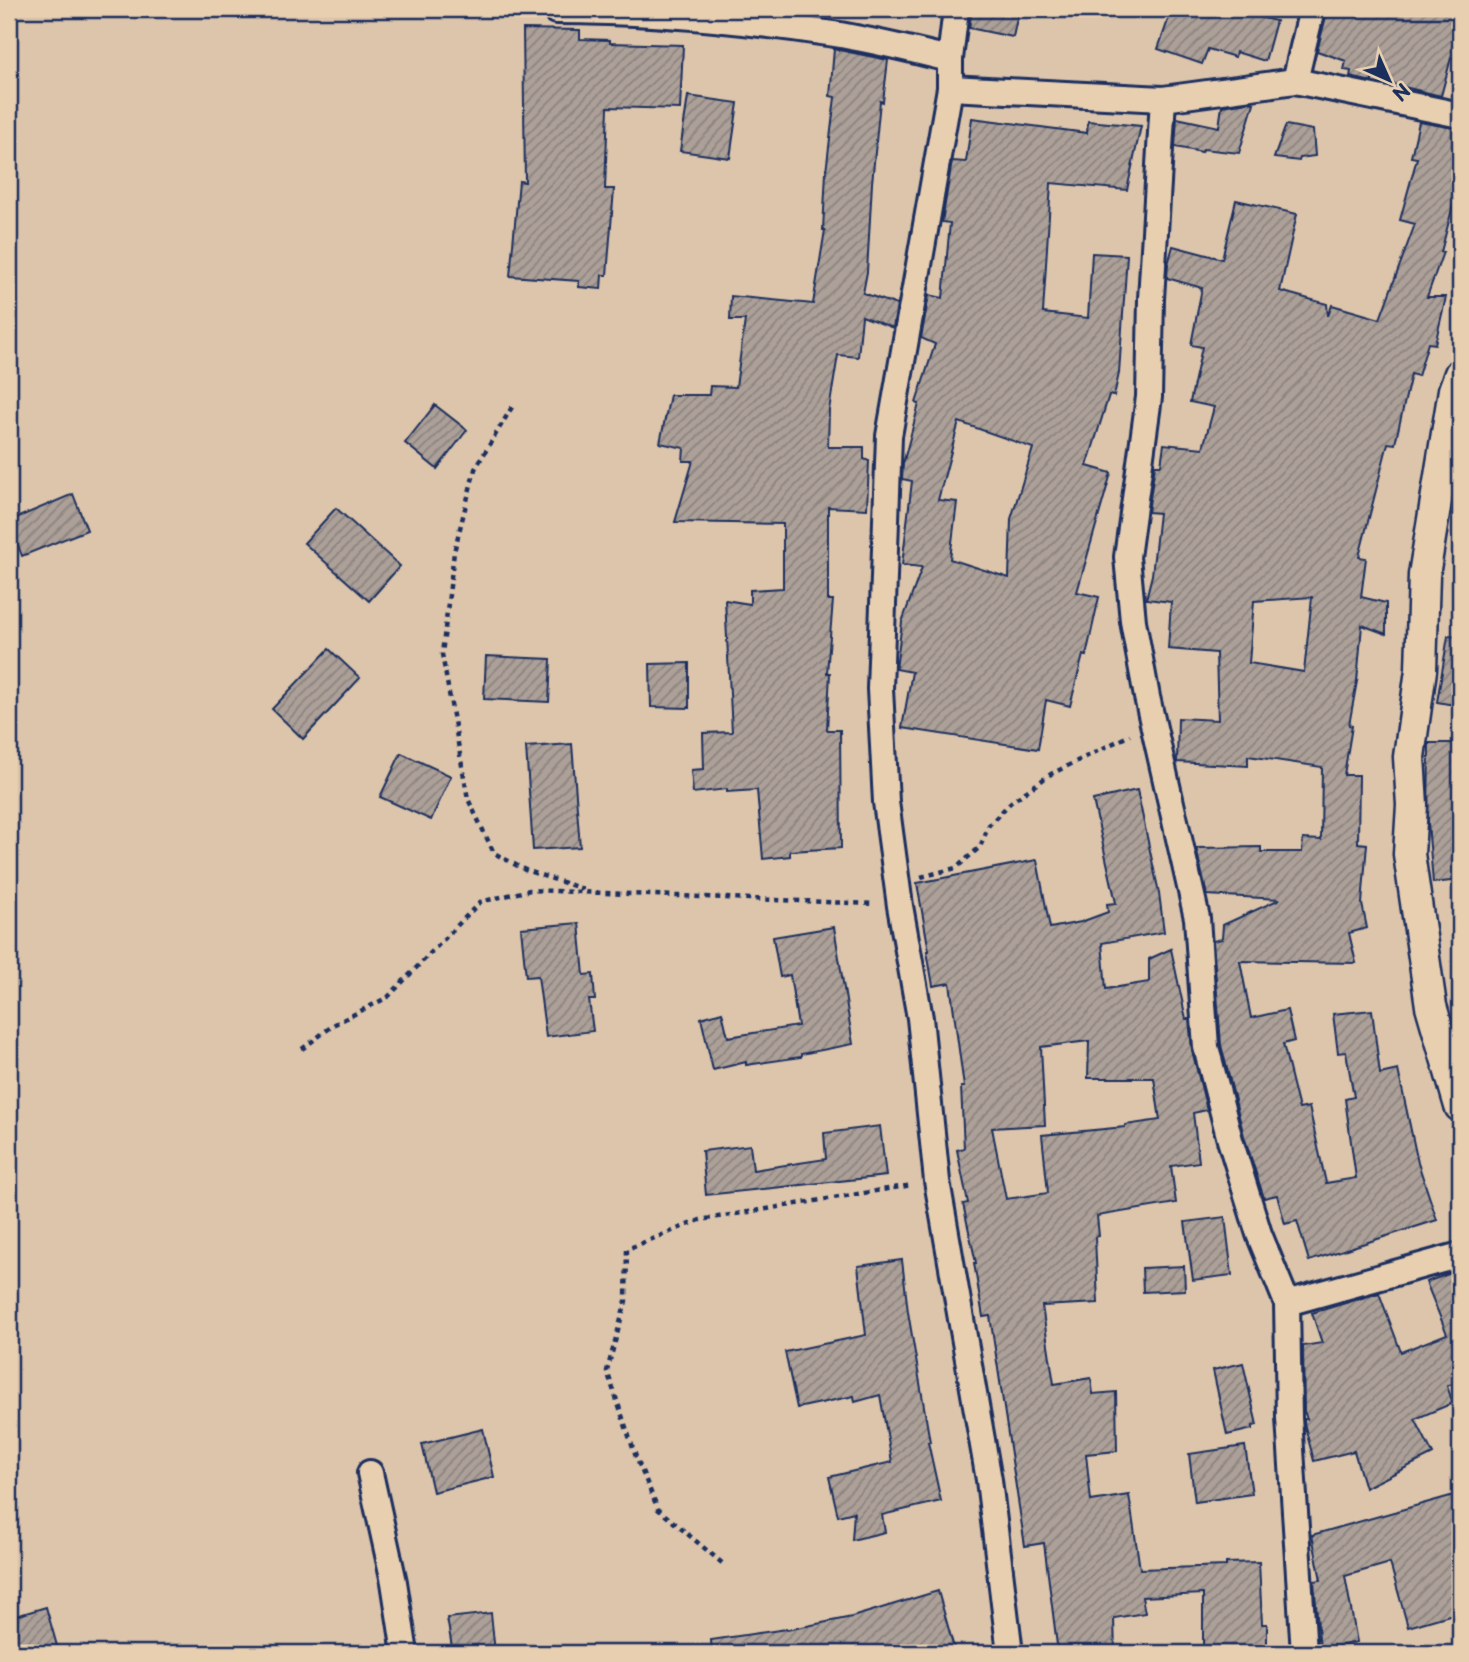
<svg xmlns="http://www.w3.org/2000/svg" width="1469" height="1662" font-family="'Playpen Sans',sans-serif">
	<defs>
		<pattern id="building-hatch" width="6" height="6" patternUnits="userSpaceOnUse" patternTransform="scale(1.75)"><rect width="6" height="6" fill="#aca098"/><path d="M-1 1l2-2M0 6l6-6M5 7l2-2" fill="none" stroke="#8b837f"/></pattern>
	</defs>
	<rect width="100%" height="100%" fill="#dcc5ab"/>
	<filter id="ink" filterUnits="userSpaceOnUse"><feTurbulence type="fractalNoise" baseFrequency=".0143" numOctaves="2"/><feDisplacementMap in="SourceGraphic" scale="14" xChannelSelector="R" yChannelSelector="G"/><feConvolveMatrix kernelMatrix="1 2 1 2 8 2 1 2 1" color-interpolation-filters="sRGB"/></filter>
	<g filter="url(#ink)">
		<g fill="url(#building-hatch)" stroke="#1b2f5e" stroke-width="2" fill-rule="evenodd">
			<polygon points="972,9 1019,9 1013,37 969,28"/>
			<polygon points="1172,9 1258,9 1255,16 1276,21 1265,61 1236,52 1235,57 1208,49 1202,64 1158,49"/>
			<polygon points="1328,9 1460,9 1460,62 1451,58 1441,96 1372,79 1372,82 1350,77 1351,71 1344,70 1346,61 1317,51"/>
			<polygon points="523,29 580,30 580,39 610,40 610,43 683,45 680,109 608,107 605,189 614,189 607,275 602,275 601,289 579,287 579,281 510,276 519,181 525,182"/>
			<polygon points="834,49 888,60 883,102 880,101 872,183 867,272 863,293 897,305 893,328 862,316 858,357 838,355 829,410 828,447 864,447 864,459 869,461 867,509 828,507 828,600 833,600 827,673 830,673 827,730 840,730 841,848 790,851 790,856 763,859 757,790 727,792 727,789 693,793 691,770 704,769 703,733 732,732 725,600 750,604 750,590 783,588 783,524 675,522 693,461 683,461 684,448 660,443 670,395 709,395 710,386 736,387 745,320 730,320 731,296 813,304 825,230 823,230 826,172 835,97 830,96"/>
			<polygon points="688,96 738,103 730,158 680,151"/>
			<polygon points="1248,102 1254,103 1239,153 1203,149 1202,152 1175,147 1177,118 1219,127 1222,106"/>
			<path d="M 972,118 L 1087,133 L 1088,121 L 1141,126 L 1127,190 L 1051,183 L 1043,313 L 1088,318 L 1092,253 L 1127,255 L 1119,373 L 1114,396 L 1109,395 L 1087,466 L 1111,473 L 1077,592 L 1099,597 L 1086,656 L 1083,655 L 1070,706 L 1046,700 L 1038,749 L 902,728 L 912,672 L 896,669 L 902,622 L 922,567 L 902,565 L 912,481 L 902,479 L 903,464 L 919,404 L 916,403 L 935,344 L 921,338 L 929,295 L 943,298 L 950,223 L 942,222 L 952,161 L 966,162 ZM 959,422 L 1033,448 L 1011,519 L 1009,578 L 950,559 L 957,502 L 938,500 Z"/>
			<path d="M 1419,122 L 1460,129 L 1460,178 L 1441,252 L 1443,252 L 1427,297 L 1446,297 L 1435,344 L 1428,343 L 1418,376 L 1411,374 L 1395,444 L 1388,443 L 1359,557 L 1366,558 L 1361,597 L 1386,603 L 1386,634 L 1362,625 L 1357,681 L 1349,725 L 1352,726 L 1344,775 L 1359,775 L 1358,843 L 1367,844 L 1362,904 L 1367,928 L 1349,933 L 1356,963 L 1240,961 L 1251,1018 L 1287,1010 L 1294,1041 L 1283,1044 L 1299,1109 L 1309,1107 L 1326,1183 L 1356,1178 L 1345,1099 L 1354,1097 L 1346,1052 L 1338,1053 L 1333,1014 L 1372,1010 L 1380,1074 L 1398,1070 L 1418,1163 L 1437,1220 L 1309,1261 L 1297,1221 L 1285,1224 L 1277,1195 L 1264,1198 L 1244,1136 L 1221,1045 L 1213,941 L 1222,939 L 1223,925 L 1280,899 L 1207,895 L 1196,848 L 1261,847 L 1261,852 L 1302,852 L 1303,839 L 1321,840 L 1322,767 L 1248,756 L 1248,766 L 1177,762 L 1178,718 L 1218,720 L 1216,653 L 1168,649 L 1171,602 L 1146,599 L 1152,575 L 1159,513 L 1148,512 L 1155,465 L 1161,465 L 1164,444 L 1203,448 L 1214,407 L 1190,402 L 1202,347 L 1191,345 L 1202,288 L 1167,278 L 1168,264 L 1173,246 L 1222,259 L 1236,200 L 1297,214 L 1280,291 L 1327,304 L 1328,316 L 1332,305 L 1380,319 L 1415,224 L 1400,220 L 1417,158 L 1411,157 ZM 1312,597 L 1304,672 L 1249,663 L 1254,601 Z"/>
			<polygon points="1286,125 1313,130 1315,156 1300,158 1299,161 1274,158"/>
			<polygon points="435,405 467,430 437,469 405,443"/>
			<polygon points="73,494 87,530 22,556 9,521"/>
			<polygon points="336,508 400,566 369,601 304,543"/>
			<polygon points="1448,636 1460,637 1460,706 1437,702"/>
			<polygon points="329,649 360,678 303,739 272,709"/>
			<polygon points="486,656 551,659 549,702 484,699"/>
			<polygon points="689,663 689,708 651,707 650,664"/>
			<polygon points="1429,743 1460,743 1460,880 1433,883 1428,823"/>
			<polygon points="572,744 580,847 533,850 526,747"/>
			<polygon points="401,753 451,776 431,820 380,797"/>
			<path d="M 1137,790 L 1159,893 L 1164,932 L 1102,943 L 1106,989 L 1149,982 L 1149,959 L 1171,949 L 1186,1019 L 1189,1019 L 1192,1050 L 1207,1110 L 1193,1113 L 1199,1162 L 1171,1166 L 1176,1203 L 1097,1216 L 1099,1236 L 1095,1237 L 1098,1303 L 1042,1306 L 1054,1384 L 1091,1378 L 1093,1394 L 1116,1392 L 1117,1451 L 1086,1454 L 1091,1501 L 1129,1495 L 1140,1569 L 1226,1566 L 1226,1563 L 1259,1562 L 1262,1624 L 1267,1624 L 1267,1653 L 1203,1653 L 1203,1594 L 1142,1597 L 1145,1613 L 1114,1618 L 1115,1653 L 1058,1653 L 1044,1543 L 1025,1546 L 990,1316 L 983,1317 L 974,1263 L 976,1263 L 963,1204 L 968,1203 L 957,1150 L 964,1148 L 961,1087 L 964,1087 L 950,983 L 933,986 L 927,951 L 929,951 L 917,883 L 1037,860 L 1050,928 L 1081,922 L 1108,912 L 1107,904 L 1116,903 L 1093,800 ZM 1089,1041 L 1088,1078 L 1154,1078 L 1160,1120 L 1125,1125 L 1125,1127 L 1042,1135 L 1048,1193 L 1006,1199 L 992,1128 L 1045,1125 L 1041,1047 Z"/>
			<polygon points="579,923 584,975 593,974 595,1000 589,1000 593,1031 546,1037 538,976 526,977 521,928"/>
			<polygon points="834,927 853,1044 801,1054 801,1057 746,1065 746,1062 713,1070 701,1018 722,1012 728,1037 798,1026 790,975 780,977 773,937"/>
			<polygon points="880,1126 886,1176 706,1195 702,1151 750,1145 753,1170 826,1159 824,1133"/>
			<polygon points="1225,1217 1232,1275 1193,1280 1185,1222"/>
			<polygon points="902,1260 908,1312 930,1442 928,1442 941,1501 882,1515 885,1532 852,1540 854,1512 838,1516 829,1477 892,1462 880,1395 855,1402 854,1396 797,1408 785,1352 866,1335 858,1266"/>
			<polygon points="1184,1266 1185,1290 1143,1292 1142,1268"/>
			<polygon points="1460,1270 1460,1381 1447,1386 1453,1403 1415,1419 1433,1454 1365,1488 1354,1451 1314,1461 1304,1423 1304,1419 1307,1419 1304,1411 1303,1346 1322,1343 1312,1313 1379,1293 1401,1352 1447,1334 1426,1282"/>
			<polygon points="1243,1363 1257,1425 1253,1426 1253,1429 1227,1435 1213,1370"/>
			<polygon points="483,1429 494,1477 433,1492 422,1444"/>
			<polygon points="1245,1446 1252,1494 1195,1502 1189,1454"/>
			<polygon points="1454,1495 1460,1516 1460,1612 1408,1627 1390,1563 1345,1576 1357,1642 1320,1650 1314,1581 1321,1580 1312,1535"/>
			<polygon points="938,1591 954,1648 933,1653 712,1653 711,1640 786,1629 787,1630 852,1617"/>
			<polygon points="46,1607 59,1653 9,1653 9,1618"/>
			<polygon points="491,1613 495,1653 453,1653 447,1618"/>
		</g>
		<g fill="none" stroke-linecap="round" stroke-linejoin="round">
			<defs>
				<g id="minor">
					<polyline points="956,9 950,59 950,88 889,436 880,689 886,802 900,906 920,1018 937,1181 989,1480 1010,1653"/>
					<path d="M 556,11 C 649,11 742,20 834,34 C 873,40 911,50 950,59"/>
					<polyline points="1295,81 1312,9"/>
					<polyline points="950,88 1163,99 1295,81 1460,115"/>
					<polyline points="1163,99 1151,299 1149,397 1127,557 1133,621 1147,697 1197,918 1206,1047 1230,1140 1259,1234 1287,1303 1289,1418 1304,1653"/>
					<polyline points="1287,1303 1460,1255"/>
					<polyline points="370,1473 394,1582 405,1653"/>
				</g>
				<polyline id="tertiary" points="1460,374 1454,390 1424,575 1421,670 1409,757 1412,805 1409,854 1431,1006 1460,1106"/>
			</defs>
			<use href="#minor" stroke="#1b2f5e" stroke-width="30"/>
			<use href="#tertiary" stroke="#1b2f5e" stroke-width="35"/>
			<g stroke="#1b2f5e" stroke-width="4.5" stroke-dasharray="5 5" stroke-linecap="butt">
				<polyline points="512,407 475,469 454,552 442,654 468,799 494,853 525,870 583,889"/>
				<polyline points="921,877 956,868 980,847 989,825 1011,802 1051,774 1130,735"/>
				<polyline points="302,1049 335,1024 388,997 480,902 530,890 875,904"/>
				<polyline points="722,1563 658,1509 636,1457 607,1371 626,1301 627,1249 700,1220 912,1185"/>
			</g>
			<use href="#minor" stroke="#e8cfb0" stroke-width="24"/>
			<use href="#tertiary" stroke="#e8cfb0" stroke-width="30"/>
		</g>
	</g>
	<rect width="1469" height="1662" fill="none" stroke="#e8cfb0" stroke-width="35"/>
	<rect x="18" y="18" width="1434" height="1627" fill="none" stroke="#1b2f5e" stroke-width="2.5" filter="url(#ink)"/>
	<g transform="translate(1389 80) rotate(135)" stroke="#e8cfb0" stroke-width="5" paint-order="stroke">
	<path d="M0-5L12 26L0 18L-12 26Z" fill="#1b2f5e"/>
	<text y="-10" font-size="19" font-weight="bold" text-anchor="middle" fill="#1b2f5e">N</text>
	</g>
</svg>
